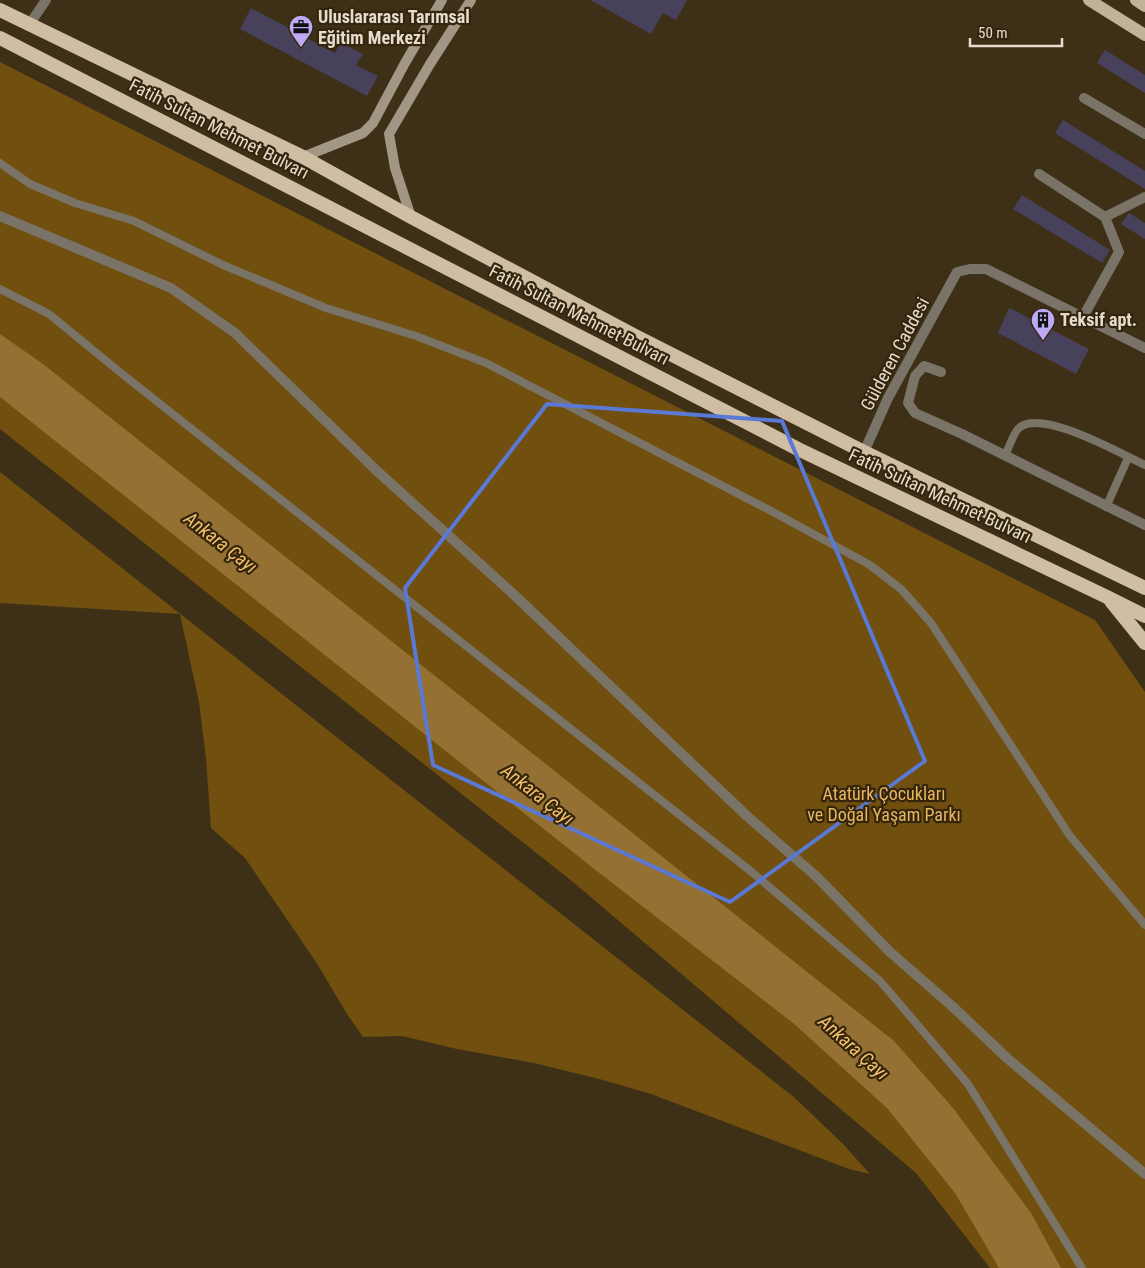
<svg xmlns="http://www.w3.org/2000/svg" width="1145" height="1268" font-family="'Roboto Condensed',sans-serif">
	<rect width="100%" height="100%" fill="#3e3017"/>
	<g fill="#704f0f">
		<polygon points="0,62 1095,620 1145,692 1145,1268 990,1268 916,1173 573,882 0,429"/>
		<polygon points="0,472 795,1098 843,1144 870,1174 849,1169 651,1094 603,1080 534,1063 457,1049 402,1036 363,1037 347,1014 316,962 245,858 211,828 206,759 199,702 180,614 0,603"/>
	</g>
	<polygon fill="#947033" points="0,334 43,364 894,1041 953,1108 1031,1213 1061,1268 999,1268 955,1193 887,1108 793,1023 593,868 0,397"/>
	<g fill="#48415b">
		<polygon points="590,0 687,0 676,20 663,13 651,34"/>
		<polygon points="251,8 335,53 341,43 363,54 356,65 378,76 367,96 240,29"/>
		<polygon points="1105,50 1145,75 1145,93 1097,63"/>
		<polygon points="1063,120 1145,171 1145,189 1055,133"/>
		<polygon points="1022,195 1110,250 1102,263 1013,209"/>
		<polygon points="1129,213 1145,223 1145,239 1121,224"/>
		<polygon points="1009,308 1089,349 1076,374 998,333"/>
	</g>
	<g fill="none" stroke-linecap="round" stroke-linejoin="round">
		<g stroke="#7a7367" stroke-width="8">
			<polyline points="0,163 30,184 75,203 134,221 223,265 326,308 416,336 486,363 775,513 870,565 902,590 931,623 1070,836 1145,925"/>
			<polyline points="0,289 49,314 121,373 753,873 880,981 968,1084 1082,1268"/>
			<path d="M 1005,456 C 1008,449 1014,432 1019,428 C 1041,408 1121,454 1145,465"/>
			<polyline points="1106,507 1128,458"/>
		</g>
		<polyline stroke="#7a7367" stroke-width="10" points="0,216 171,288 235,333 377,471 510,591 747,816 817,877 890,952 952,1006 1008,1059 1145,1174"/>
		<g stroke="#7a7367" stroke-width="10">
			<polyline points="29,25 46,0"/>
			<polyline points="1084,98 1145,134"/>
			<polyline points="1039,174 1105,217"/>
			<polyline points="1083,317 1119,252 1105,217 1145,197"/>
			<polyline points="941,372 924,366 915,376 908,403 915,413 962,434 1145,525"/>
			<polyline points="864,452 888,398 957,272 970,269 986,269 1145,348"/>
		</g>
		<g stroke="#a29684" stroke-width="10">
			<polyline points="303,157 363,133 373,123 405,63 442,0"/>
			<polyline points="411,217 395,168 389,134 430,64 471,0"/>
		</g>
		<g stroke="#c1b29a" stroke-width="12">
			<polyline points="1089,0 1145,35"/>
			<polyline points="1136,0 1145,6"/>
		</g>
		<g stroke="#d0bea4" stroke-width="14">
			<polyline points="0,10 303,157 411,217 635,336 864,452 1145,588"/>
			<polyline points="0,38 798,449 1107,597 1145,616"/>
			<polyline points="1111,601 1145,643"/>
		</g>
	</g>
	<path fill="none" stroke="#5979d5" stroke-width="4" stroke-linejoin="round" d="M 547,404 L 782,421 L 925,761 L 730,902 L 433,765 L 405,588 Z"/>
	<defs>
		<symbol id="office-pin" viewBox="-11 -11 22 30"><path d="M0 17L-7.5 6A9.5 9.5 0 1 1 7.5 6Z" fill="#bea9f5" stroke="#34260d"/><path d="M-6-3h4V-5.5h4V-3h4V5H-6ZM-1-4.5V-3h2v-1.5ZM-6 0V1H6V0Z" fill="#111"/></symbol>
		<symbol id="building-pin" viewBox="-11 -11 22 30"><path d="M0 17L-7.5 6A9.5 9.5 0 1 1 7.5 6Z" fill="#bea9f5" stroke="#34260d"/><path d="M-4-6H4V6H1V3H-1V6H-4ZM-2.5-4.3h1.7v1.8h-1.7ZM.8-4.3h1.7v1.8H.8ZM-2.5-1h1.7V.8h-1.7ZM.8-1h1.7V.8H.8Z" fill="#111"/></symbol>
	</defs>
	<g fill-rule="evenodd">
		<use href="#office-pin" x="287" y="13" width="28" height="38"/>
		<use href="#building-pin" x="1029" y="306" width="28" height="38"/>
	</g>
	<g text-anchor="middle" stroke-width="4.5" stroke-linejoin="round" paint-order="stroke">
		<g font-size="18" font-weight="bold" fill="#e5dcce" stroke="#34260d" text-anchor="start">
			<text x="318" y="23">Uluslararası Tarımsal<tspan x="318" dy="21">Eğitim Merkezi</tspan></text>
			<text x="1060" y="326">Teksif apt.</text>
		</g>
		<g font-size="18" fill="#e5dcce" stroke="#34260d">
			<text transform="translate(219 129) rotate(27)" y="6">Fatih Sultan Mehmet Bulvarı</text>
			<text transform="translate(579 315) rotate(27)" y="6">Fatih Sultan Mehmet Bulvarı</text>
			<text transform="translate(895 354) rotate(-62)" y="6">Gülderen Caddesi</text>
			<text transform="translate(940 496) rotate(25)" y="6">Fatih Sultan Mehmet Bulvarı</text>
		</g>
		<g font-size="18" fill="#e9b55f" stroke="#34260d">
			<text x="884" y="800">Atatürk Çocukları<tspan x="884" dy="21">ve Doğal Yaşam Parkı</tspan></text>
		</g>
		<g font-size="19" font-style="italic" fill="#f5c16b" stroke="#34260d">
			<text transform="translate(221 542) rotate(38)" y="7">Ankara Çayı</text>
			<text transform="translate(538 794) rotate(38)" y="7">Ankara Çayı</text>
			<text transform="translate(854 1047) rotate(42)" y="7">Ankara Çayı</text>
		</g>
	</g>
	<path d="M970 38v8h92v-8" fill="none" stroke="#e5dcce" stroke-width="2.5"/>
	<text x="978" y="38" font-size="15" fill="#e5dcce" stroke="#34260d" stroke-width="4" paint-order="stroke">50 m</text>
</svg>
